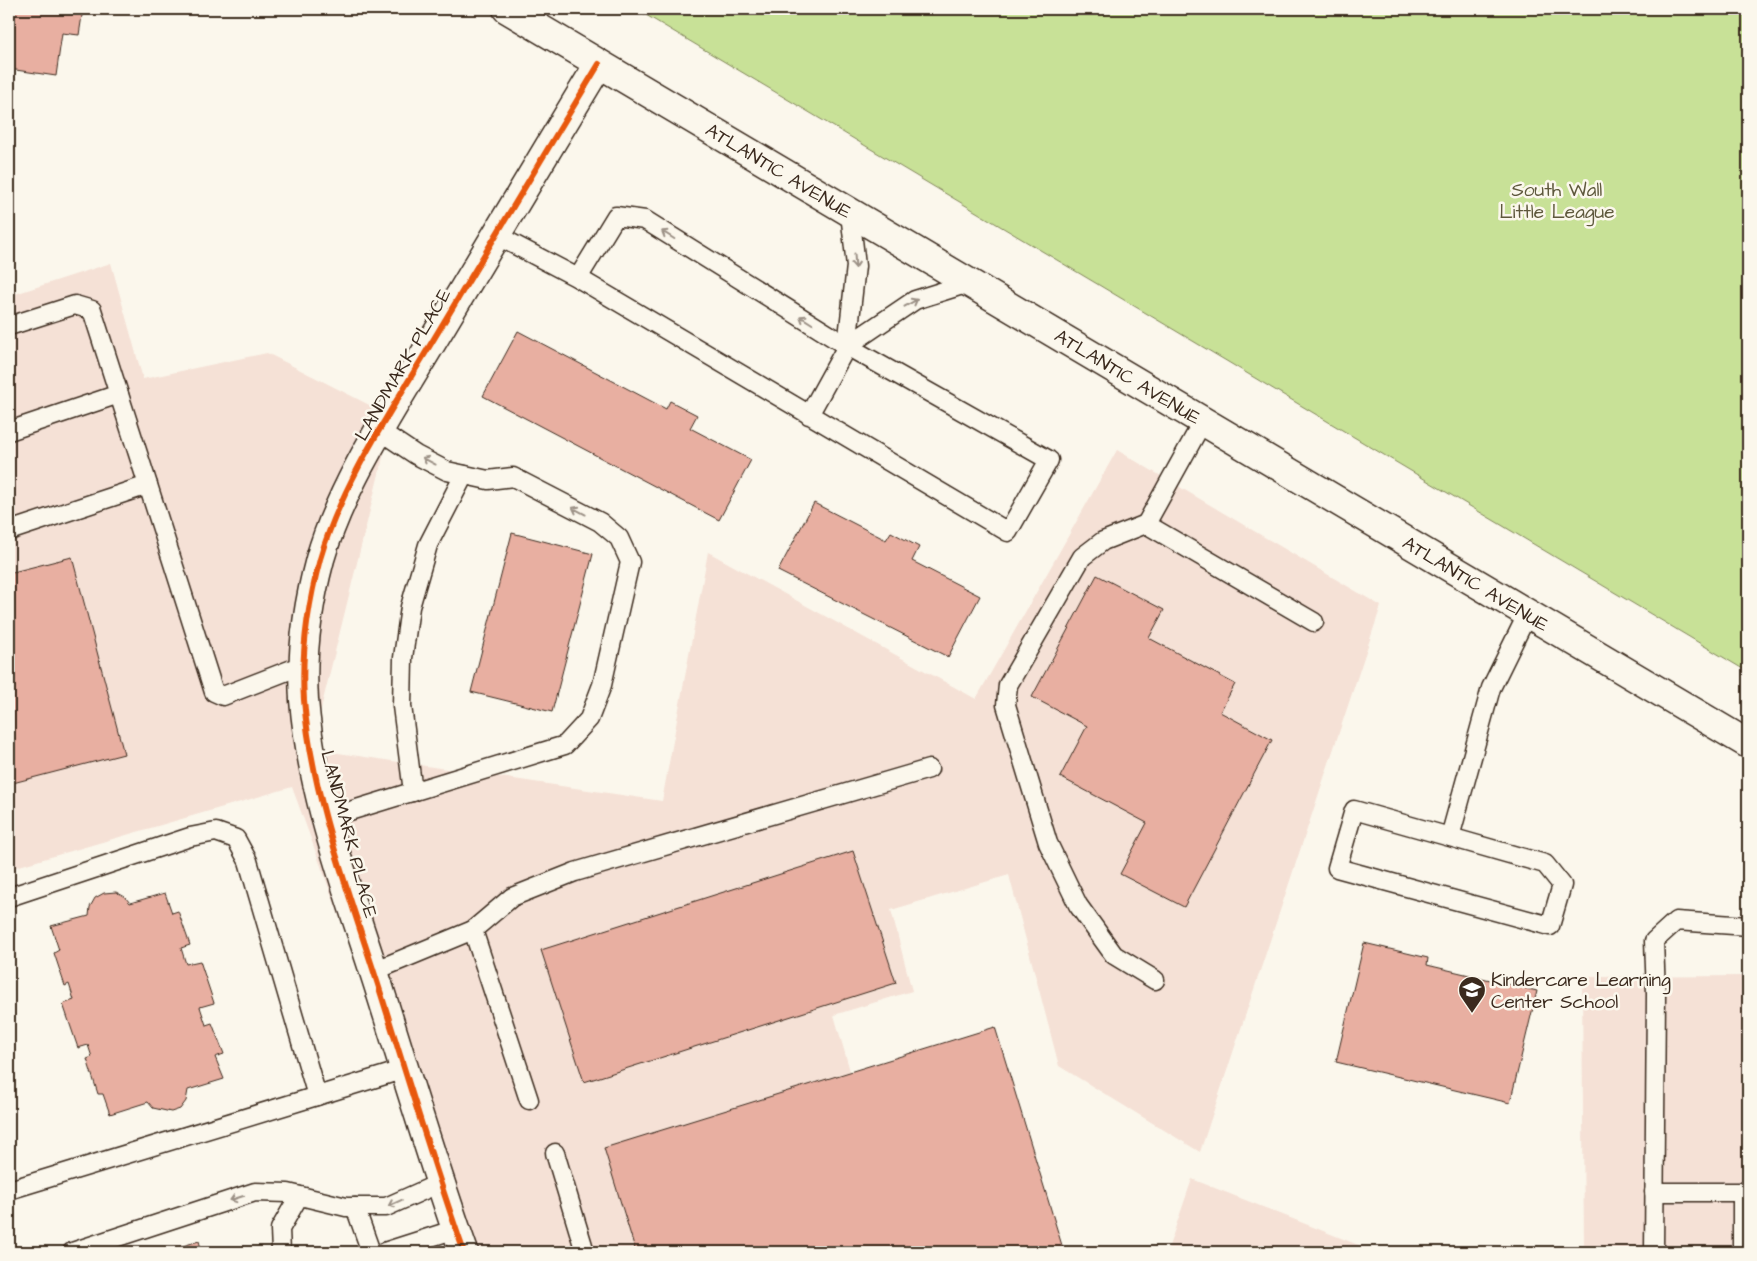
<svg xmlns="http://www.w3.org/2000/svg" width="1757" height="1261" font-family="'Architects Daughter',sans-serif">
	<rect width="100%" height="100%" fill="#fbf7ec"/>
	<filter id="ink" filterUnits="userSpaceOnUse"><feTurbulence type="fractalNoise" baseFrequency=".02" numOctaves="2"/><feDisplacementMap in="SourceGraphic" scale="10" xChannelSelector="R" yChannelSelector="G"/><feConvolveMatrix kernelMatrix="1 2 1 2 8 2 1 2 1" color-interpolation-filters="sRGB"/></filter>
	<g filter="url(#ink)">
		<g fill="#f5e1d6">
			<polygon points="111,263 143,379 267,353 393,417 311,749 662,801 708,552 976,699 1117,450 1381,606 1200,1152 1059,1066 1009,875 891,910 912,991 834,1015 902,1252 462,1252 292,787 9,869 9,296"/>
			<polygon points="1748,976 1748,1252 1584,1252 1582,977"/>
			<polygon points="1192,1179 1376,1252 1167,1252"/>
		</g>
		<polygon fill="#c8e197" stroke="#82865a" points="636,9 1748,9 1748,672"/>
		<g fill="#e8afa1" stroke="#3b2a1e">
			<polygon points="9,9 83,9 79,35 62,33 56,76 9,69"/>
			<polygon points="518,331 666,409 670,401 697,415 690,428 751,460 719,520 483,396"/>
			<polygon points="814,503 886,540 891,532 919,547 912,561 980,596 948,657 778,571"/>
			<polygon points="512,533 593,554 552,712 471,692"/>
			<polygon points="72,557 124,754 9,784 9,573"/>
			<polygon points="1097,575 1164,610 1149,638 1235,684 1220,712 1272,740 1184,907 1120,874 1147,823 1060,777 1087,726 1032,697"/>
			<polygon points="853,851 896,983 584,1082 541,950"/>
			<polygon points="116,892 125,897 130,903 165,893 172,913 178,911 190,945 181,948 186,964 200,961 214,1003 200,1007 206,1025 212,1023 224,1054 215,1057 224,1079 188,1090 186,1101 180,1109 171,1112 153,1108 148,1102 110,1114 103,1094 98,1094 87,1059 92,1057 88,1045 78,1048 63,1004 74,1000 69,984 65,986 54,953 59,950 51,926 89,916 90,907 95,898 104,893"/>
			<polygon points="1364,943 1428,958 1427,965 1537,991 1510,1103 1336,1062"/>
			<polygon points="995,1027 1064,1252 636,1252 604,1148"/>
			<polygon points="199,1241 202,1252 163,1252"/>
		</g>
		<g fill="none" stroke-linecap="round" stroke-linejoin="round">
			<defs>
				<g id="lane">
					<polyline points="850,213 856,266 847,346 915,300 969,283"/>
					<polyline points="496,235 578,278 1008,532 1049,460 847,346 809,415"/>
					<polyline points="578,278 616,216 645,220 847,346"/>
					<polyline points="9,326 75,305 92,310 148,485"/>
					<polyline points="1203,421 1146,524 1314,622"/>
					<polyline points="9,431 119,394"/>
					<polyline points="1146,524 1103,541 1082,557 1008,685 1006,705 1048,843 1078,905 1114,955 1155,980"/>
					<polyline points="9,531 148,485 214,692 223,696 305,664"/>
					<polyline points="413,792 402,706 403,658 410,607 428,545 464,475"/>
					<polyline points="327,818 565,745 589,719 602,685 630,562 619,538 600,522 513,477 488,480 447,471 416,455 380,431"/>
					<polyline points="1450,837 1545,864 1562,885 1550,926 1337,868 1354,810 1450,837 1491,688 1528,613"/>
					<polyline points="9,897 190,837 216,832 236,839 248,861 317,1096 405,1069"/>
					<polyline points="374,971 473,930"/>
					<polyline points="529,1100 473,930 512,897 575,872 929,769"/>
					<polyline points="555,1153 585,1252"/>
					<polyline points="9,1190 317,1096"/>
					<polyline points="1654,1192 1742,1192 1742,1252"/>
					<polyline points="355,1207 371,1252"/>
					<polyline points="72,1252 255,1192 288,1193 346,1207 386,1207 440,1183"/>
					<polyline points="281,1252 280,1229 299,1196"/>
					<polyline points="384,1252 456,1229"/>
					<polyline points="1654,1252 1656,994 1654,941 1676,921 1748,926"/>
				</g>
				<path id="street" d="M 464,1252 C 434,1167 408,1080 381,994 C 351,898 312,800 304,700 C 301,654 308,604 320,559 C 341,486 390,412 429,347 C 486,252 542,158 599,64"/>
				<polyline id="secondary" points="507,9 1748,744"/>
			</defs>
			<use href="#lane" stroke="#3b2a1e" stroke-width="21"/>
			<use href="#street" stroke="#3b2a1e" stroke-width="31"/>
			<use href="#secondary" stroke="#3b2a1e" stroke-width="31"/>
			<use href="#lane" stroke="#fbf7ec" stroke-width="18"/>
			<use href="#street" stroke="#fbf7ec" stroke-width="28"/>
			<use href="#secondary" stroke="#fbf7ec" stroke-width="28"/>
			<defs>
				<path id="cycleway" d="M 464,1252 C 434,1167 408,1080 381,994 C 351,898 312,800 304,700 C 301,654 308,604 320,559 C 341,486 390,412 429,347 C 486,252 542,158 599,64"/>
			</defs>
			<use href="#cycleway" stroke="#fbf7ec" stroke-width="9"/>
			<use href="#cycleway" stroke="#e8590c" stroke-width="6"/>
		</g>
		<defs><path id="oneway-shaft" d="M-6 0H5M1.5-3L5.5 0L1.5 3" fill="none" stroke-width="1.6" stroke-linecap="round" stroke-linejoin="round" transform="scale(1.25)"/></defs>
		<g stroke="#9b9085">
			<use href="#oneway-shaft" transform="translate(668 235) rotate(-148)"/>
			<use href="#oneway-shaft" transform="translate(855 261) rotate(86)"/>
			<use href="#oneway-shaft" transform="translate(911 303) rotate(-29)"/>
			<use href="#oneway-shaft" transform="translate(806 320) rotate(-148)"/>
			<use href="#oneway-shaft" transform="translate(429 461) rotate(-152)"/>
			<use href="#oneway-shaft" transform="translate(579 511) rotate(-152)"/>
			<use href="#oneway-shaft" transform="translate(237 1198) rotate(162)"/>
			<use href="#oneway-shaft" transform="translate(395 1203) rotate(156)"/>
		</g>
	</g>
	<defs>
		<symbol id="school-pin" viewBox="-11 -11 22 30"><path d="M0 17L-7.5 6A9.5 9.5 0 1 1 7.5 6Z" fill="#3b2a1e" stroke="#fbf7ec"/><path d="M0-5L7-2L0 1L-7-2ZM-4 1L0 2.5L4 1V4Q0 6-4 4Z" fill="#fff"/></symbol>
	</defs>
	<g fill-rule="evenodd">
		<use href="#school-pin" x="1456" y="974" width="32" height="43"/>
	</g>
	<g text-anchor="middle" stroke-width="5" stroke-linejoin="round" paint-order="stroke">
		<g font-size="19" fill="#3b2a1e" stroke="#fbf7ec">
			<text transform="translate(779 170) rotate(31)" y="7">ATLANTIC AVENUE</text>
			<text transform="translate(402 364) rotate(-60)" y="7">LANDMARK PLACE</text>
			<text transform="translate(1128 376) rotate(31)" y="7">ATLANTIC AVENUE</text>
			<text transform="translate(1476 583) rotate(31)" y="7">ATLANTIC AVENUE</text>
			<text transform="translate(350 834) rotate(75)" y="7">LANDMARK PLACE</text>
		</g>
		<g font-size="19" fill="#5e583c" stroke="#fbf7ec">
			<text x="1557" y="196">South Wall<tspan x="1557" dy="22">Little League</tspan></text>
		</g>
		<g font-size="19" fill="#3b2a1e" stroke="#fbf7ec" text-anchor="start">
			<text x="1491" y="986">Kindercare Learning<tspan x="1491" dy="22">Center School</tspan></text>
		</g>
	</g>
	<rect width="1757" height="1261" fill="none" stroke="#fbf7ec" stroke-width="30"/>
	<rect x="15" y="15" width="1727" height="1231" fill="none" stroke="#3b2a1e" stroke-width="2" filter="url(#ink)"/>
</svg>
